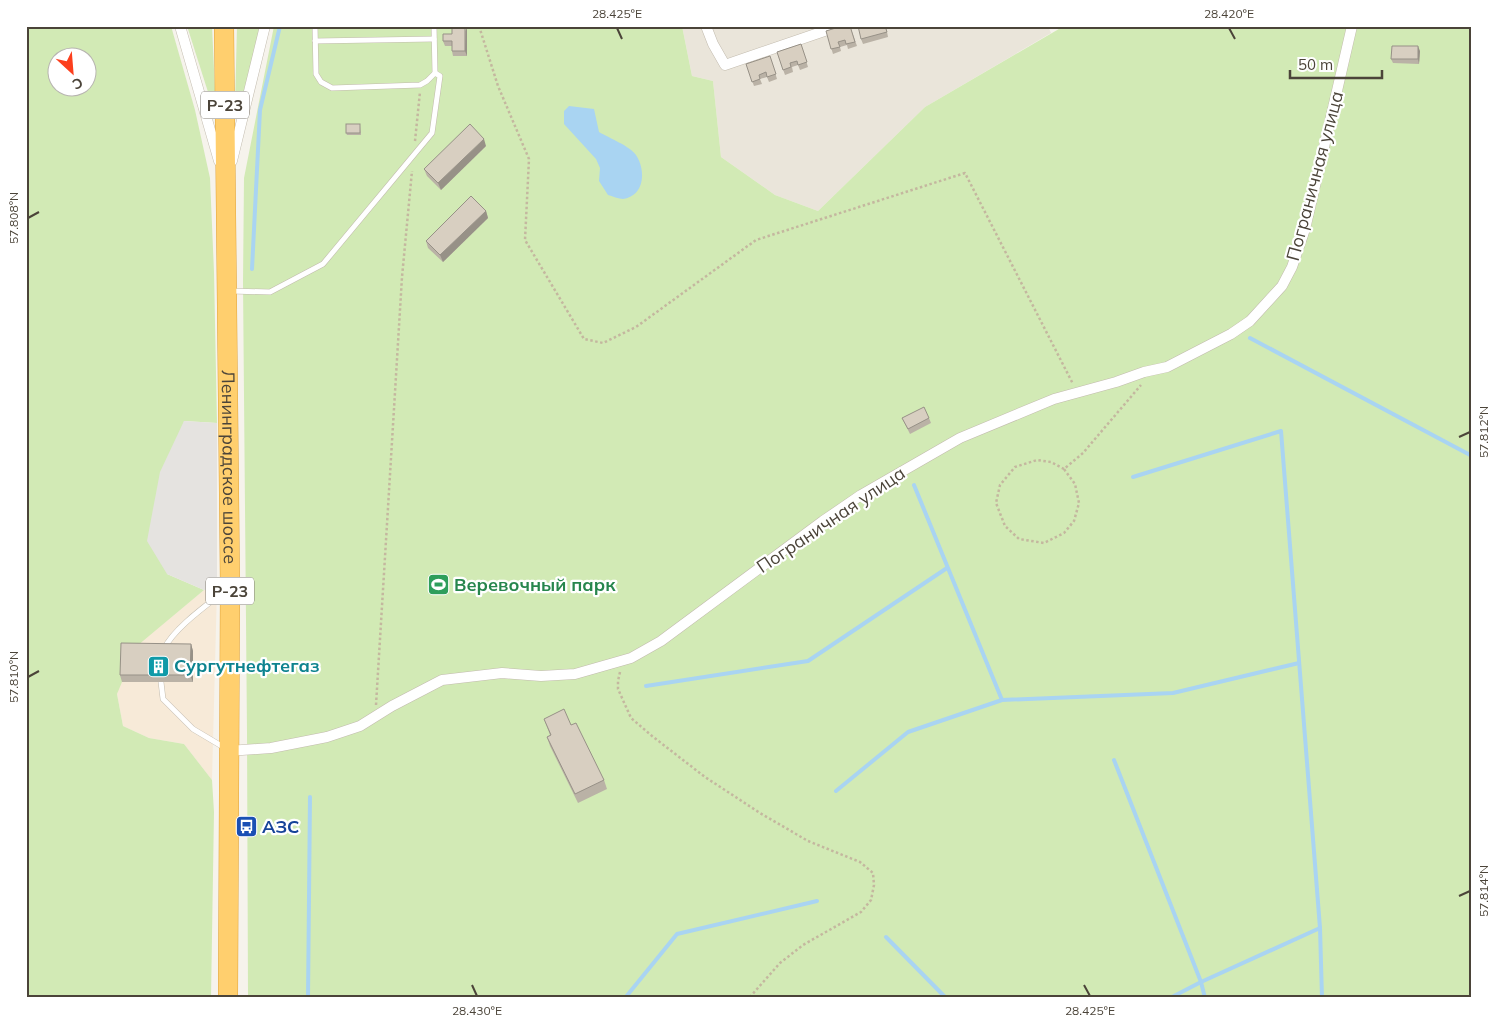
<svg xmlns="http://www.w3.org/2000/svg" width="1498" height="1024" font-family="Mulish,sans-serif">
	<rect width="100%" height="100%" fill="#f6f3ec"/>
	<polygon fill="#eae5da" points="682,26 1048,26 1051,33 925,107 818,211 775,195 721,157 713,81 692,76"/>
	<polygon fill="#f7ead8" points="217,589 212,780 184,744 149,738 123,726 117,694 131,650 204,590"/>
	<g fill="#d2eab5" fill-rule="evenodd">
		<path d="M 26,26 L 171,26 L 195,110 L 210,178 L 214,272 L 217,423 L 184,421 L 167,574 L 204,590 L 131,651 L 124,650 L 122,682 L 117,694 L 123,726 L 149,738 L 184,744 L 212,780 L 214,812 L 211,998 L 26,998 ZM 58,58 L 88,58 L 88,88 L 58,88 Z"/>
		<polygon points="187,26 212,26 215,91 213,94 208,92"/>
		<polygon points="237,26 261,26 241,107 237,108 235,106"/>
		<polygon points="274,26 682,26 692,76 713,81 721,157 775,195 818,211 925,107 1064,26 1472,26 1472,998 248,998 247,732 243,283 244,178"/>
	</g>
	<polygon fill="#e5e3e0" points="184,421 217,423 217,589 204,590 167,574 147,541 160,472"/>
	<path fill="#a9d4f2" d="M 569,106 L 594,109 L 599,132 C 609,138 630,146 636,155 C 646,170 645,196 623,199 C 619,199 612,196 608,195 L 599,181 L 600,168 L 596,159 L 564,124 L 564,111 Z"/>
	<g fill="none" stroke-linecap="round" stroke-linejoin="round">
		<g stroke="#a9d4f2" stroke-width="4">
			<polyline points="252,269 260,110 280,26"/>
			<polyline points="1250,338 1472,456"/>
			<polyline points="1133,477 1281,431 1320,928 1322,998"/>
			<polyline points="914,485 1002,700"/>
			<polyline points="646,686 808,661 947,568"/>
			<polyline points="1114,760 1201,982 1205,998"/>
			<polyline points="836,791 908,732 1002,700 1173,693 1299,663"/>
			<polyline points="886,937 946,998"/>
			<polyline points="308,998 310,797"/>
			<polyline points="625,998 677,934 817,901"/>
			<polyline points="1170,998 1201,982 1320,928"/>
		</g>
		<defs>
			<g id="lane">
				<polyline points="315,26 316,74 321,82 332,88 420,85 427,81 435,73 434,26"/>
				<polyline points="315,41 434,39"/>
				<polyline points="230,291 270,292 323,264 432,133 440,76 435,73"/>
				<path d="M 164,649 C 174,628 207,605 226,590"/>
				<polyline points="161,682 163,699 193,729 225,748"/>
			</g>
			<g id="street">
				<polyline points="180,26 219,161"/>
				<polyline points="706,26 713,44 725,65 839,26"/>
				<polyline points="232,161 265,26"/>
				<polyline points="228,751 271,748 327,737 360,726 392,706 442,680 502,673 541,676 575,674 631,658 661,641 823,521 861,495 960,438 1054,399 1116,382 1144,372 1167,367 1231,334 1250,321 1282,286 1292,267 1305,229 1352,26"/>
			</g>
			<g id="highway">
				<path id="s1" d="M 224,26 L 230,587 L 228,998"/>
			</g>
		</defs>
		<use href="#lane" stroke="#c2bbae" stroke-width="6"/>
		<use href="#street" stroke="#c2bbae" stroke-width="11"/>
		<use href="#highway" stroke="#e0a43c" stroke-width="20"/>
		<g stroke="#c4b79f" stroke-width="2.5" stroke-dasharray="2.5 2.5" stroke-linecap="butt">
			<polyline points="479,26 498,86 529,159 525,240 584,339 603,343 636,327 756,240 965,173 1073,384"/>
			<polyline points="415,141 420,92"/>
			<polyline points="1064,469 1051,462 1037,460 1015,467 1000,485 996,503 1005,526 1019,539 1044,543 1064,533 1074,521 1079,503 1075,484 1064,469 1083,453 1141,385"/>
			<polyline points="620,672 618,681 618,689 631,718 652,736 705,777 760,813 808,841 860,862 873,873 874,885 871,900 861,912 803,945 780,963 749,998"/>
			<polyline points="376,705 402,277 412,171"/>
		</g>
		<use href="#lane" stroke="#fff" stroke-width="5"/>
		<use href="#street" stroke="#fff" stroke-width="10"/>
		<use href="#highway" stroke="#ffcf6e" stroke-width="19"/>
	</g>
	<g fill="#bab2a6">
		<polygon points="850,26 857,46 848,49 847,45 840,47 841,51 833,54 826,31"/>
		<polygon points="886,26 888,37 863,44 861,39"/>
		<polygon points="914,26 928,26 916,29"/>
		<polygon points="467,30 467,56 453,56 452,51 452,46 445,46 443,41 452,34"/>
		<polygon points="801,44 808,67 800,70 798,65 792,67 793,72 785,75 777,52"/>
		<polygon points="1420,51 1419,64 1393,63 1391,59"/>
		<polygon points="770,56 777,79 769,82 767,77 760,79 762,84 754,86 746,64"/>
		<polygon points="360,126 361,135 347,135 346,133"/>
		<polygon points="486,146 441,190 427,176 424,169"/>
		<polygon points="486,211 488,218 443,262 428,248 426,241"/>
		<polygon points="902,418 929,418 931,423 910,434"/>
		<polygon points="191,644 193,651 193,682 122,682 120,675"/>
		<polygon points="544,719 571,725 604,780 607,789 578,803 550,746 547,737 550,735"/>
	</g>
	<g fill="#979187">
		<polygon points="466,26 467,30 467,56 465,51"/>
		<polygon points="1418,46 1420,51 1419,64 1418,59"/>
		<polygon points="484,139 486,146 441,190 438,183"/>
		<polygon points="486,211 488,218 443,262 440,255"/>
		<polygon points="191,644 193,651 193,682 190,675"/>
	</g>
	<g fill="#d8cfc1" stroke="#979187">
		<polygon points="452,26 465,26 465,51 452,51 452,41 443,41 443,34 452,34"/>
		<polygon points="842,26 850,26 855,42 846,44 845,40 838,42 840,47 831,49 826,31"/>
		<polygon points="858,26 885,26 887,32 861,39"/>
		<polygon points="801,44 807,62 798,65 797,61 790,63 791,67 783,70 777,52"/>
		<polygon points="1392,46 1418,46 1418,59 1391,59"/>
		<polygon points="770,56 776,74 767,77 766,72 759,75 760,79 752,82 746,64"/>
		<rect x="346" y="124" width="14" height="9"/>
		<polygon points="470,124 484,139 438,183 424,169"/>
		<polygon points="471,196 486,211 440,255 426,241"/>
		<polygon points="924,407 929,418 908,429 902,418"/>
		<polygon points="121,643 191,644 190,675 120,675"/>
		<polygon points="564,709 571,725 576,723 604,780 575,794 547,737 551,735 544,719"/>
	</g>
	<path fill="none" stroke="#4b4439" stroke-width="2" d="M 617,28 L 622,39M 1229,28 L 1235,39M 28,218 L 39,212M 1459,437 L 1470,432M 28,677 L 39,671M 1459,896 L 1470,891M 472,985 L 477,996M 1084,985 L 1090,996"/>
	<defs>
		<symbol id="stadium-square" viewBox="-11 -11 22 22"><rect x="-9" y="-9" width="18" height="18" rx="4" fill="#2e9e5b" stroke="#fff"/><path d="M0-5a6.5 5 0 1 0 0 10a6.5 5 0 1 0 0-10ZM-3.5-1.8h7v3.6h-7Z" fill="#fff"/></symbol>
		<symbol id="building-square" viewBox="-11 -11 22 22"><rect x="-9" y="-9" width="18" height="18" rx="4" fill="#0f9aa8" stroke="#fff"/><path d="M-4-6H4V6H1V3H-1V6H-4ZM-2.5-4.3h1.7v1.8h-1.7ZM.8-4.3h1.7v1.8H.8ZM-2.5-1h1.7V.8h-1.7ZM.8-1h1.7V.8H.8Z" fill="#fff"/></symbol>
		<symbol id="bus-square" viewBox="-11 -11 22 22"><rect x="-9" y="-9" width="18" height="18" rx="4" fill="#1a4fb4" stroke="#fff"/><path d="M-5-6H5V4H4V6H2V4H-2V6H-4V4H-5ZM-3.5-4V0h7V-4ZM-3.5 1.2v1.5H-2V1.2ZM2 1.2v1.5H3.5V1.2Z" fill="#fff"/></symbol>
	</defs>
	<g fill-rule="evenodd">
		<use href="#stadium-square" x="426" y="572" width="25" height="25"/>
		<use href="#building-square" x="146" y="654" width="25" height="25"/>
		<use href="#bus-square" x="234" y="814" width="25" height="25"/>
	</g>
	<g text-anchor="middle" stroke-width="4.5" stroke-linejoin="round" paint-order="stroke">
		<g fill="#fff" stroke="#817c74" stroke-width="1">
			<rect x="201" y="91.5" width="48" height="27" rx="4"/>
			<rect x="206" y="577.5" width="48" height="27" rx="4"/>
		</g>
		<g font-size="16" font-weight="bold" fill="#4b4439">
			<text x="225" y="111">Р-23</text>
			<text x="230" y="597">Р-23</text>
		</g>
		<g font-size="18" fill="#4b4439" stroke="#fff">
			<text transform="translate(1315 176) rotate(-75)" y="6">Пограничная улица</text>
			<text dy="6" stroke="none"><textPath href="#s1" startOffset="441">Ленинградское шоссе</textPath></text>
			<text transform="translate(831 520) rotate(-34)" y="6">Пограничная улица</text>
		</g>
		<g font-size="18" font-weight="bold" fill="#27864d" stroke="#fff" text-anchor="start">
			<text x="454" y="591">Веревочный парк</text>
		</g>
		<g font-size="18" font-weight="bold" fill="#0d838f" stroke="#fff" text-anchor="start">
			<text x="174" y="672">Сургутнефтегаз</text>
		</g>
		<g font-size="18" font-weight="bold" fill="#164399" stroke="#fff" text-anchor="start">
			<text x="262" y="833">АЗС</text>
		</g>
	</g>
	<rect width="1498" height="1024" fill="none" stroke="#ffffff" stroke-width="55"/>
	<g transform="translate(72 72) rotate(154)"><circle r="24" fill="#ffffff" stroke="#b7b4b0"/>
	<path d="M0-4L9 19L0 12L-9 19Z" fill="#fc3f1d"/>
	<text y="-8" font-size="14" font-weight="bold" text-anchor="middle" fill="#4b4439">С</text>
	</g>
	<path d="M1290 70v8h92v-8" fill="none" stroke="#4b4439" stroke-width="2.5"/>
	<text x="1298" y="70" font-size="15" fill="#4b4439" stroke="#ffffff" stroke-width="4" paint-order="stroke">50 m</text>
	<rect x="28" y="28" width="1442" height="968" fill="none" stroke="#4b4439" stroke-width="2"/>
	<g font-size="12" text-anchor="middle" fill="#4b4439">
		<text x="617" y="18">28.425°E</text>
		<text x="1229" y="18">28.420°E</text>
		<text transform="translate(14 218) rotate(-90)" y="4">57.808°N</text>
		<text transform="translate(1484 432) rotate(-90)" y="4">57.812°N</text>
		<text transform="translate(14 677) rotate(-90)" y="4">57.810°N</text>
		<text transform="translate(1484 891) rotate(-90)" y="4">57.814°N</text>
		<text x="477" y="1015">28.430°E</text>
		<text x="1090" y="1015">28.425°E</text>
	</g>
</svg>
